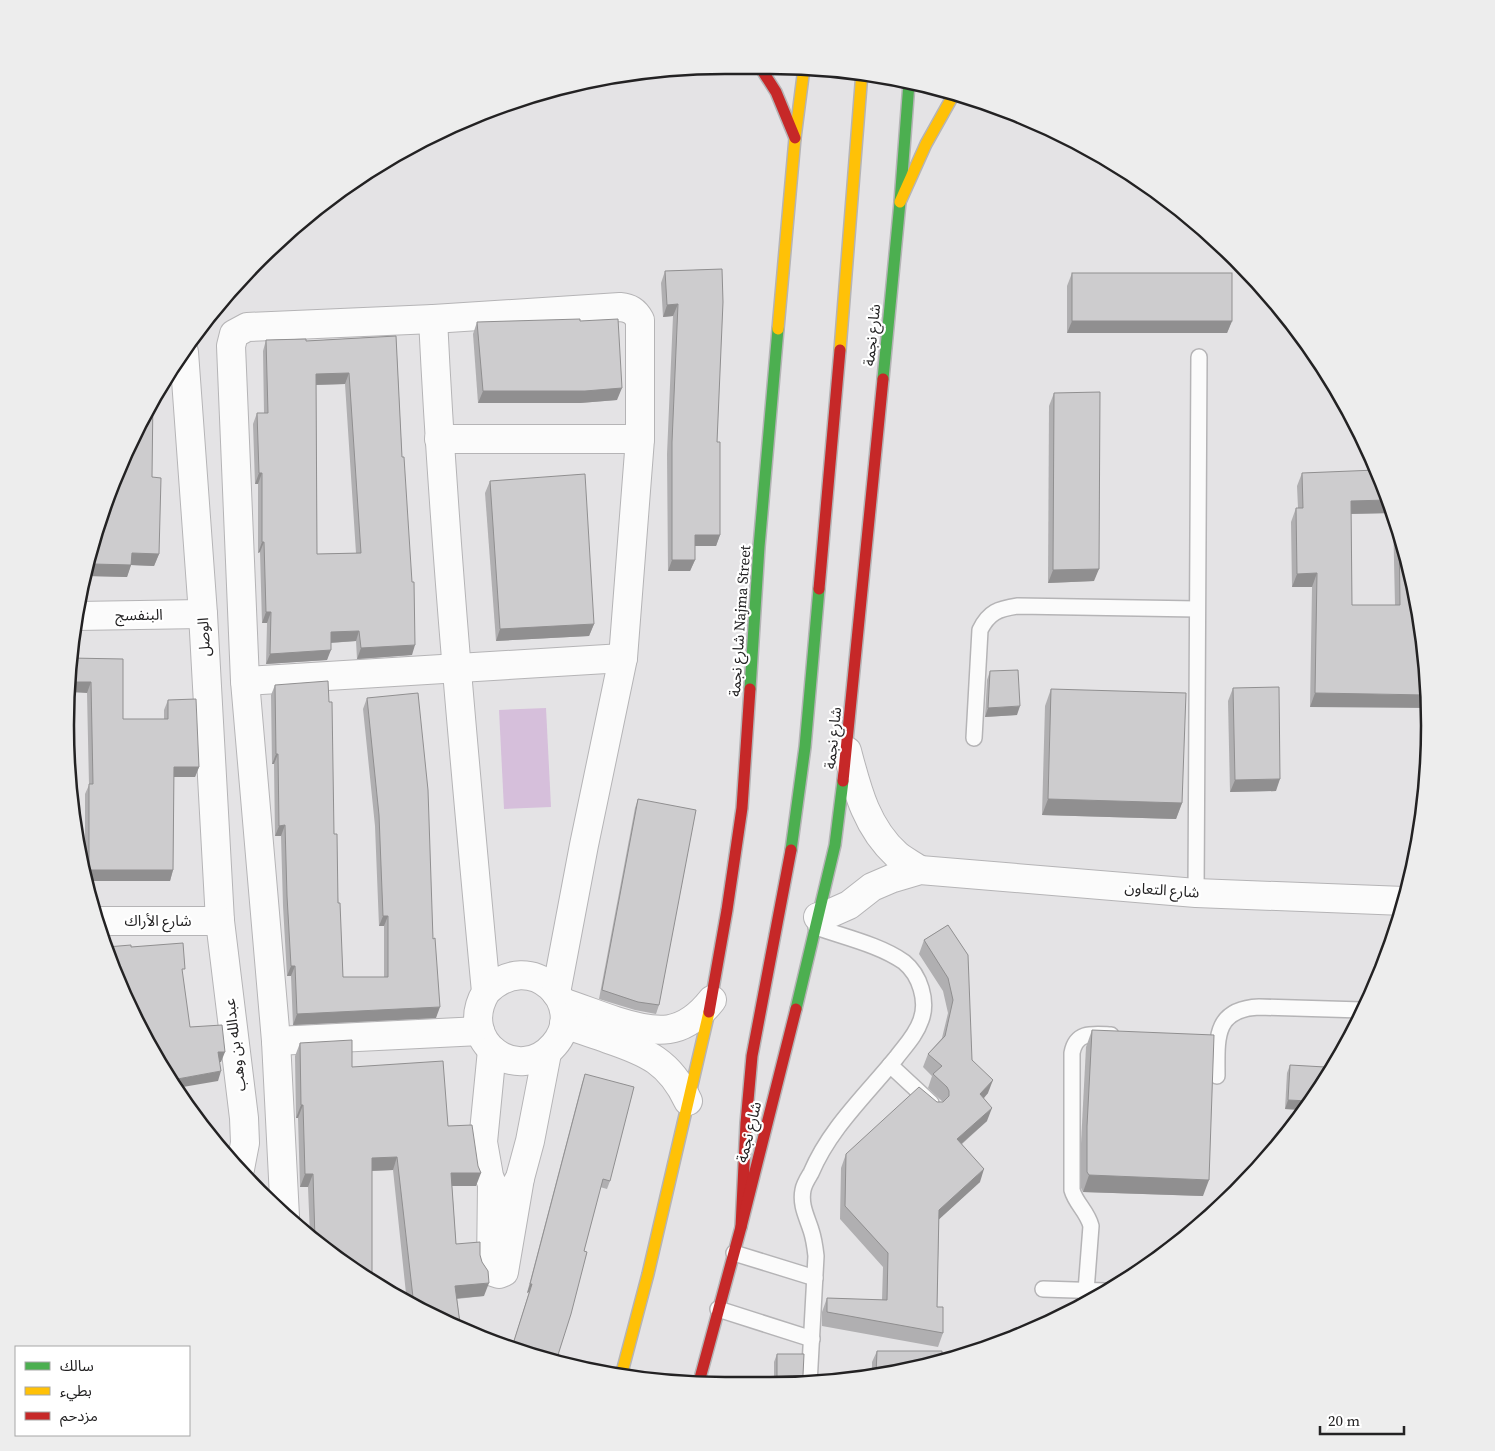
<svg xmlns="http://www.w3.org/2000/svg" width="1495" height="1451" font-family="'Source Serif 4','Noto Sans Arabic',serif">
	<rect width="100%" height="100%" fill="#e4e3e5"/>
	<polygon fill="#d6bfdb" points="546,708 551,807 504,809 499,710"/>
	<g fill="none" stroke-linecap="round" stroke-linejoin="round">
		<defs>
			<g id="lane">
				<path d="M 974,738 L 980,630 C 989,612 998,609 1018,606 L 1197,609"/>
				<polyline points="1196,893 1199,357"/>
				<polyline points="890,1065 931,1103"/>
				<path d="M 1217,1076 C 1217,1040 1213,1009 1259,1007 L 1362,1010"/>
				<polyline points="734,1253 815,1278"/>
				<polyline points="1043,1289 1105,1291"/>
				<path d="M 1085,1304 L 1091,1226 C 1087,1211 1076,1204 1072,1190 L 1072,1053 C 1076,1031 1093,1034 1111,1035"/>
				<polyline points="718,1309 812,1339"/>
				<path d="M 809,1384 L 816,1256 C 815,1247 814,1239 811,1230 C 807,1217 800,1205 803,1190 C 804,1184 808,1178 811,1173 C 830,1128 866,1095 896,1058 C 905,1046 916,1035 921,1020 C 928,1001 920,975 904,962 C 880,945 844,937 816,927"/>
			</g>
			<g id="street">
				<path d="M 433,319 C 444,544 465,768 486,992 C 456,1042 519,1086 554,1045 C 589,1005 531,946 486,992"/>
				<polyline points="184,352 203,614 220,921 244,1118 245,1143 240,1169"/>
				<polyline points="439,439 640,439"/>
				<polyline points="76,616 203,614"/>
				<polyline points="245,681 623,658"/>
				<path d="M 847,751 C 857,789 866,827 897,855 C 904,861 913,865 920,870"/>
				<polyline points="818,917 831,913 849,905 872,887 893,878 920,870 1196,893 1404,901"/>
				<polyline points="97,921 220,921"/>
				<path d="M 562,1002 C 580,1008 598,1015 616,1021 C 657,1034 683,1037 712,1000"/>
				<path d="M 564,1024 C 579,1029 594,1034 608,1039 C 647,1052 670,1062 688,1101"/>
				<polyline points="276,1041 480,1031"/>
				<polyline points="492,1050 483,1142 489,1176 496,1195 500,1197 509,1197 520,1178 530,1141 547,1053"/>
				<polyline points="492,1184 491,1268 493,1272 499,1274 504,1272 505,1266 520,1178"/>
				<path d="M 285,1217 L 276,1041 L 245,681 L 231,346 L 234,334 L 247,327 L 433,319 L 620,307 C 630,308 635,311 640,320 L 640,439 L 623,658 L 584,845 L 556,993"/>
			</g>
			<g id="fast">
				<polyline points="883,379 900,202 909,83"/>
				<polyline points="750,689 759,547 778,329"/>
				<polyline points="791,850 805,747 819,589"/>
				<polyline points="796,1009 835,845 843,781"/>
			</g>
			<g id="slow">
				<polyline points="900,202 926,144 954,94"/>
				<polyline points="778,329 795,138 804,68"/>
				<polyline points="840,350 862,72"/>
				<polyline points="621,1376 648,1274 709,1012"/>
			</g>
			<g id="jam">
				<polyline points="760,67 776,92 795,138"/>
				<polyline points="819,589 840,350"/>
				<polyline points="843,781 883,379"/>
				<polyline points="709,1012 727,910 742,808 750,689"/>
				<polyline points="741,1227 746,1123 752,1056 791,850"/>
				<polyline points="699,1382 741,1227 796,1009"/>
			</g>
		</defs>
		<use href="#lane" stroke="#b5b4b6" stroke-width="18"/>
		<use href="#street" stroke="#b5b4b6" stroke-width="30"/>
		<use href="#fast" stroke="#b5b4b6" stroke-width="14"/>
		<use href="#slow" stroke="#b5b4b6" stroke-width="14"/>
		<use href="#jam" stroke="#b5b4b6" stroke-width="14"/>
		<use href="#lane" stroke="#fbfbfb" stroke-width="15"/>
		<use href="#street" stroke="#fbfbfb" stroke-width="28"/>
		<use href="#fast" stroke="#4caf50" stroke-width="11"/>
		<use href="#slow" stroke="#ffc107" stroke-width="11"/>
		<use href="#jam" stroke="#c62828" stroke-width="11"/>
	</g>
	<g fill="#b0afb1" fill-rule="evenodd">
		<polygon points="722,269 717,442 720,535 716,546 695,546 695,560 690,571 668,571 667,454 673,316 663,317 661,283 665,271"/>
		<polygon points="1072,273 1232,321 1227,333 1067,333 1067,286"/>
		<polygon points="580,321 617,400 580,403 478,403 473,334 477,322"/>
		<path d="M 396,336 L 412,655 L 357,659 L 356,641 L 331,643 L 327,660 L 266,664 L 267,623 L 262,623 L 260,552 L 258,553 L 258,484 L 255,484 L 253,424 L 257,413 L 264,413 L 263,351 L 266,340 L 306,341 ZM 345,384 L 356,553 L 317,554 L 316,385 Z"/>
		<polygon points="1054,393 1094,581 1048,583 1049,406"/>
		<polygon points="1376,471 1392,513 1351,514 1352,605 1395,605 1393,516 1407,554 1429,682 1310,707 1312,587 1292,587 1291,522 1296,508 1298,508 1297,486 1302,473"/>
		<polygon points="152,477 159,554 154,566 131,565 127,577 88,576 89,564 100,513"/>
		<polygon points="490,481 594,624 589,636 496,641 485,493"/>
		<polygon points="70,658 123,719 164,719 164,710 168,700 199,767 195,777 174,777 173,870 170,881 85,881 85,794 89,785 87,693"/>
		<polygon points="990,671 1017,715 985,717 987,680"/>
		<polygon points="275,685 334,834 343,977 384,977 384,926 379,926 375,826 363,709 367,698 436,1018 293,1025 291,976 287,976 283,906 281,836 275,836 274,764 272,764 271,695"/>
		<polygon points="1233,688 1276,791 1230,792 1228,701"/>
		<polygon points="1051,689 1182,803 1176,819 1042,815 1045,706"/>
		<polygon points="638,799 659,1005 656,1014 635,1010 599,999 635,808"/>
		<polygon points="948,925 972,1060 988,1093 984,1098 987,1121 962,1144 980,1182 939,1219 937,1307 943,1333 938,1347 822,1326 822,1312 827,1298 882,1300 883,1267 840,1219 841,1168 846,1154 937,1102 943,1102 928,1088 932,1076 923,1067 928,1054 942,1038 948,1013 943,991 919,954 924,940"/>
		<polygon points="1092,1030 1203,1196 1083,1192 1081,1188 1081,1143 1086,1047"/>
		<polygon points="300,1043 352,1067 448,1126 476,1186 452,1186 456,1244 480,1255 484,1296 457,1299 460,1323 458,1326 407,1303 393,1170 372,1171 372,1280 310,1236 308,1187 300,1187 298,1118 296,1118 295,1056"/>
		<polygon points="1290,1065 1324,1080 1303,1110 1285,1109 1287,1073"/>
		<polygon points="585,1074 610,1181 607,1189 600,1187 556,1361 511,1350 529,1292 527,1293 582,1083"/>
		<polygon points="877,1351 941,1363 872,1375 872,1362"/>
		<polygon points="777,1354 803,1375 805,1384 774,1384 774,1362"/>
	</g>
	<g fill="#908f90">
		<polygon points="678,304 673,316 663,317 667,305"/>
		<polygon points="1072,321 1232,321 1227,333 1067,333"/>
		<polygon points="349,373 345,384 312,385 316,374"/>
		<polygon points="166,378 171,378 167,390 158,389"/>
		<polygon points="622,388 617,400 580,403 478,403 483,391"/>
		<polygon points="259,473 262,473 258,484 255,484"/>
		<polygon points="1387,500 1392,513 1346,514 1351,501"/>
		<polygon points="695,535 720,535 716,546 690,546"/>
		<polygon points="262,542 264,542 260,552 258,553"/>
		<polygon points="91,552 93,552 88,564"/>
		<polygon points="132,553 159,554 154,566 131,565 127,577 88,576 93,564"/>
		<polygon points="672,560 695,560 690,571 668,571"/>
		<polygon points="1099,569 1094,581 1048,583 1053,570"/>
		<polygon points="1317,573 1312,587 1292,587 1297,574"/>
		<polygon points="266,612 271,612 267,623 262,623"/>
		<polygon points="594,624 589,636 496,641 500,629"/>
		<polygon points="359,631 356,641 327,643 331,632"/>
		<polygon points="415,645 412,655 357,659 361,648"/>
		<polygon points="331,650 327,660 266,664 270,654"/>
		<polygon points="69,682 91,682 87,693 69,692"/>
		<polygon points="1315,693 1428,695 1428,708 1310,707"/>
		<polygon points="1020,706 1017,715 985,717 988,708"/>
		<polygon points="276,754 278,754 274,764 272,764"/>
		<polygon points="174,767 199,767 195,777 170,777"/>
		<polygon points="1280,779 1276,791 1230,792 1235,780"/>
		<polygon points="1048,799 1182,803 1176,819 1042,815"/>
		<polygon points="285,825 281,836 275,836 279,826"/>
		<polygon points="89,870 173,870 170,881 85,881"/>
		<polygon points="383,916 388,916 384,926 379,926"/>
		<polygon points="291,966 295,966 291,976 287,976"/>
		<polygon points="440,1007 436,1018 293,1025 297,1014"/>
		<polygon points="218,1052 225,1052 221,1062 214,1062"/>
		<polygon points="221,1071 218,1081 177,1088 172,1080"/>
		<polygon points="993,1080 988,1093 975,1108 980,1094"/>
		<polygon points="1288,1100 1309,1101 1303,1110 1285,1109"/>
		<polygon points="301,1105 303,1105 298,1118 296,1118"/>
		<polygon points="992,1108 987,1121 952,1152 957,1139"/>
		<polygon points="397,1157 393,1170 368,1171 372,1158"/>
		<polygon points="984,1169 980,1182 935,1223 939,1210"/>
		<polygon points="451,1173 481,1173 476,1186 446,1186"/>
		<polygon points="305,1174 313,1174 308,1187 300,1187"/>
		<polygon points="1089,1175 1209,1180 1203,1196 1083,1192"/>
		<polygon points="489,1283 484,1296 450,1299 455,1286"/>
		<polygon points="530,1284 532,1284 529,1292 527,1293"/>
	</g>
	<g fill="#cdccce" stroke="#908f90" fill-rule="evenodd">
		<polygon points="722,269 723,302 717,442 720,442 720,535 695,535 695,560 672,560 672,442 678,304 667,305 665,271"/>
		<rect x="1072" y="273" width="160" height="48"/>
		<polygon points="580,319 580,321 618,319 622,388 585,391 483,391 477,322"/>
		<path d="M 396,336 L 402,457 L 404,457 L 412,582 L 414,582 L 415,645 L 361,648 L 359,631 L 331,632 L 331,650 L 270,654 L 271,612 L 266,612 L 264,542 L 262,542 L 262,473 L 259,473 L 257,413 L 268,413 L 266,340 L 306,339 L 306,341 ZM 349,373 L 361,553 L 317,554 L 316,374 Z"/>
		<polygon points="171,371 171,378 166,378"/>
		<polygon points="1100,392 1099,569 1053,570 1054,393"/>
		<polygon points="153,395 152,477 161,478 159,554 132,553 131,565 93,564 93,552 91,552 100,513"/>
		<polygon points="1376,470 1387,500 1351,501 1352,605 1400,605 1399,531 1407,554 1429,682 1428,695 1315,693 1317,573 1297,574 1296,508 1303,508 1302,473"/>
		<polygon points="585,474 594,624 500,629 490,481"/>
		<polygon points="70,658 123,659 123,719 168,719 168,700 196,699 199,767 174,767 173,870 89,870 89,784 93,784 91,682 69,682"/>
		<polygon points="1018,670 1020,706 988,708 990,671"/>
		<polygon points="328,681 329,702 332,702 334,834 337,834 338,903 340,903 343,977 388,977 388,916 383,916 379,815 367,698 418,693 428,790 433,939 435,938 440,1007 297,1014 295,966 291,966 287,896 285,825 279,826 278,754 276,754 275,685"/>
		<polygon points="1279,687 1280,779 1235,780 1233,688"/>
		<polygon points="1051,689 1186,693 1182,803 1048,799"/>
		<polygon points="638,799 696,810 659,1005 638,1002 602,990"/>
		<polygon points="948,925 968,955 972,1060 993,1080 980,1094 992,1108 957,1139 984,1169 939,1210 937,1307 943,1307 943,1333 827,1312 827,1298 887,1300 888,1253 845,1206 846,1154 919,1087 937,1102 943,1102 949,1096 949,1091 947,1087 933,1074 942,1066 928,1054 945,1036 953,1000 948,978 924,940"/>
		<polygon points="183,943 185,969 182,969 190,1027 222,1025 225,1052 218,1052 221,1071 172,1080 133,1018 107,947 131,945 131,947"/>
		<polygon points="1092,1030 1214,1035 1209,1180 1089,1175 1087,1172 1087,1126"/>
		<polygon points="352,1040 352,1067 443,1061 448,1126 472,1125 478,1166 481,1173 451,1173 456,1244 480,1242 480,1255 482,1262 488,1271 489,1283 455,1286 460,1323 449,1319 454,1324 414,1306 397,1157 372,1158 372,1280 315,1240 313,1174 305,1174 303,1105 301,1105 300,1043"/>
		<polygon points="1290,1065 1325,1067 1324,1080 1309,1101 1288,1100"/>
		<polygon points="585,1074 634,1087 610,1181 603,1179 584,1251 587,1252 571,1314 557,1358 513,1344 532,1284 530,1284"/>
		<polygon points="877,1351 942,1351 942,1363 876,1374"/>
		<polygon points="777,1354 804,1354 803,1375 805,1381 805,1384 777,1384"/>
	</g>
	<g text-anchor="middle" stroke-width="4.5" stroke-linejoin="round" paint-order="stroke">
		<g font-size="15" fill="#232223" stroke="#fff">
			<text transform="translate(872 335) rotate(-84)" y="5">شارع نجمة</text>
			<text transform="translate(139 615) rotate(-1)" y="5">البنفسج</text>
			<text transform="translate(740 621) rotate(-86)" y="5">شارع نجمة Najma Street</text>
			<text transform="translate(204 637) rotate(-93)" y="5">الوصل</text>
			<text transform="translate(833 738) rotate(-84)" y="5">شارع نجمة</text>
			<text transform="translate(1162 890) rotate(4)" y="5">شارع التعاون</text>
			<text x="158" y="926">شارع الأراك</text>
			<text transform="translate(235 1045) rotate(-97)" y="5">عبدالله بن وهب</text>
			<text transform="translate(749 1132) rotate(-76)" y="5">شارع نجمة</text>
		</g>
	</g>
	<path d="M0 0H1495V1451H0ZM725 74H770A651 651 0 0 1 1421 725V726A651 651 0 0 1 770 1377H725A651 651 0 0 1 74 726V725A651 651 0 0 1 725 74Z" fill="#ededed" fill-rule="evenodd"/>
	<path fill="none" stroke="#232223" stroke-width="2.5" d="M725 74H770A651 651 0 0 1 1421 725V726A651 651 0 0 1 770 1377H725A651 651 0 0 1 74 726V725A651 651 0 0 1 725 74Z"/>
	<rect x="15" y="1346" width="175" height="90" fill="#ffffff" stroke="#a7a7a7"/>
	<rect x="25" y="1362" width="25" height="8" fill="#4caf50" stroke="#a7a7a7"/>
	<text x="60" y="1371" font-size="15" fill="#232223">سالك</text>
	<rect x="25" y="1387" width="25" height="8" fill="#ffc107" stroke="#a7a7a7"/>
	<text x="60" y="1396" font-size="15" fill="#232223">بطيء</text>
	<rect x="25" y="1412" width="25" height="8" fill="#c62828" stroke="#a7a7a7"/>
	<text x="60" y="1421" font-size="15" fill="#232223">مزدحم</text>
	<path d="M1320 1426v8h84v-8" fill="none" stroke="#232223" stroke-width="2.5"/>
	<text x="1328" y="1426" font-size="15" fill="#232223" stroke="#ffffff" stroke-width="4" paint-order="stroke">20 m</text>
</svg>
